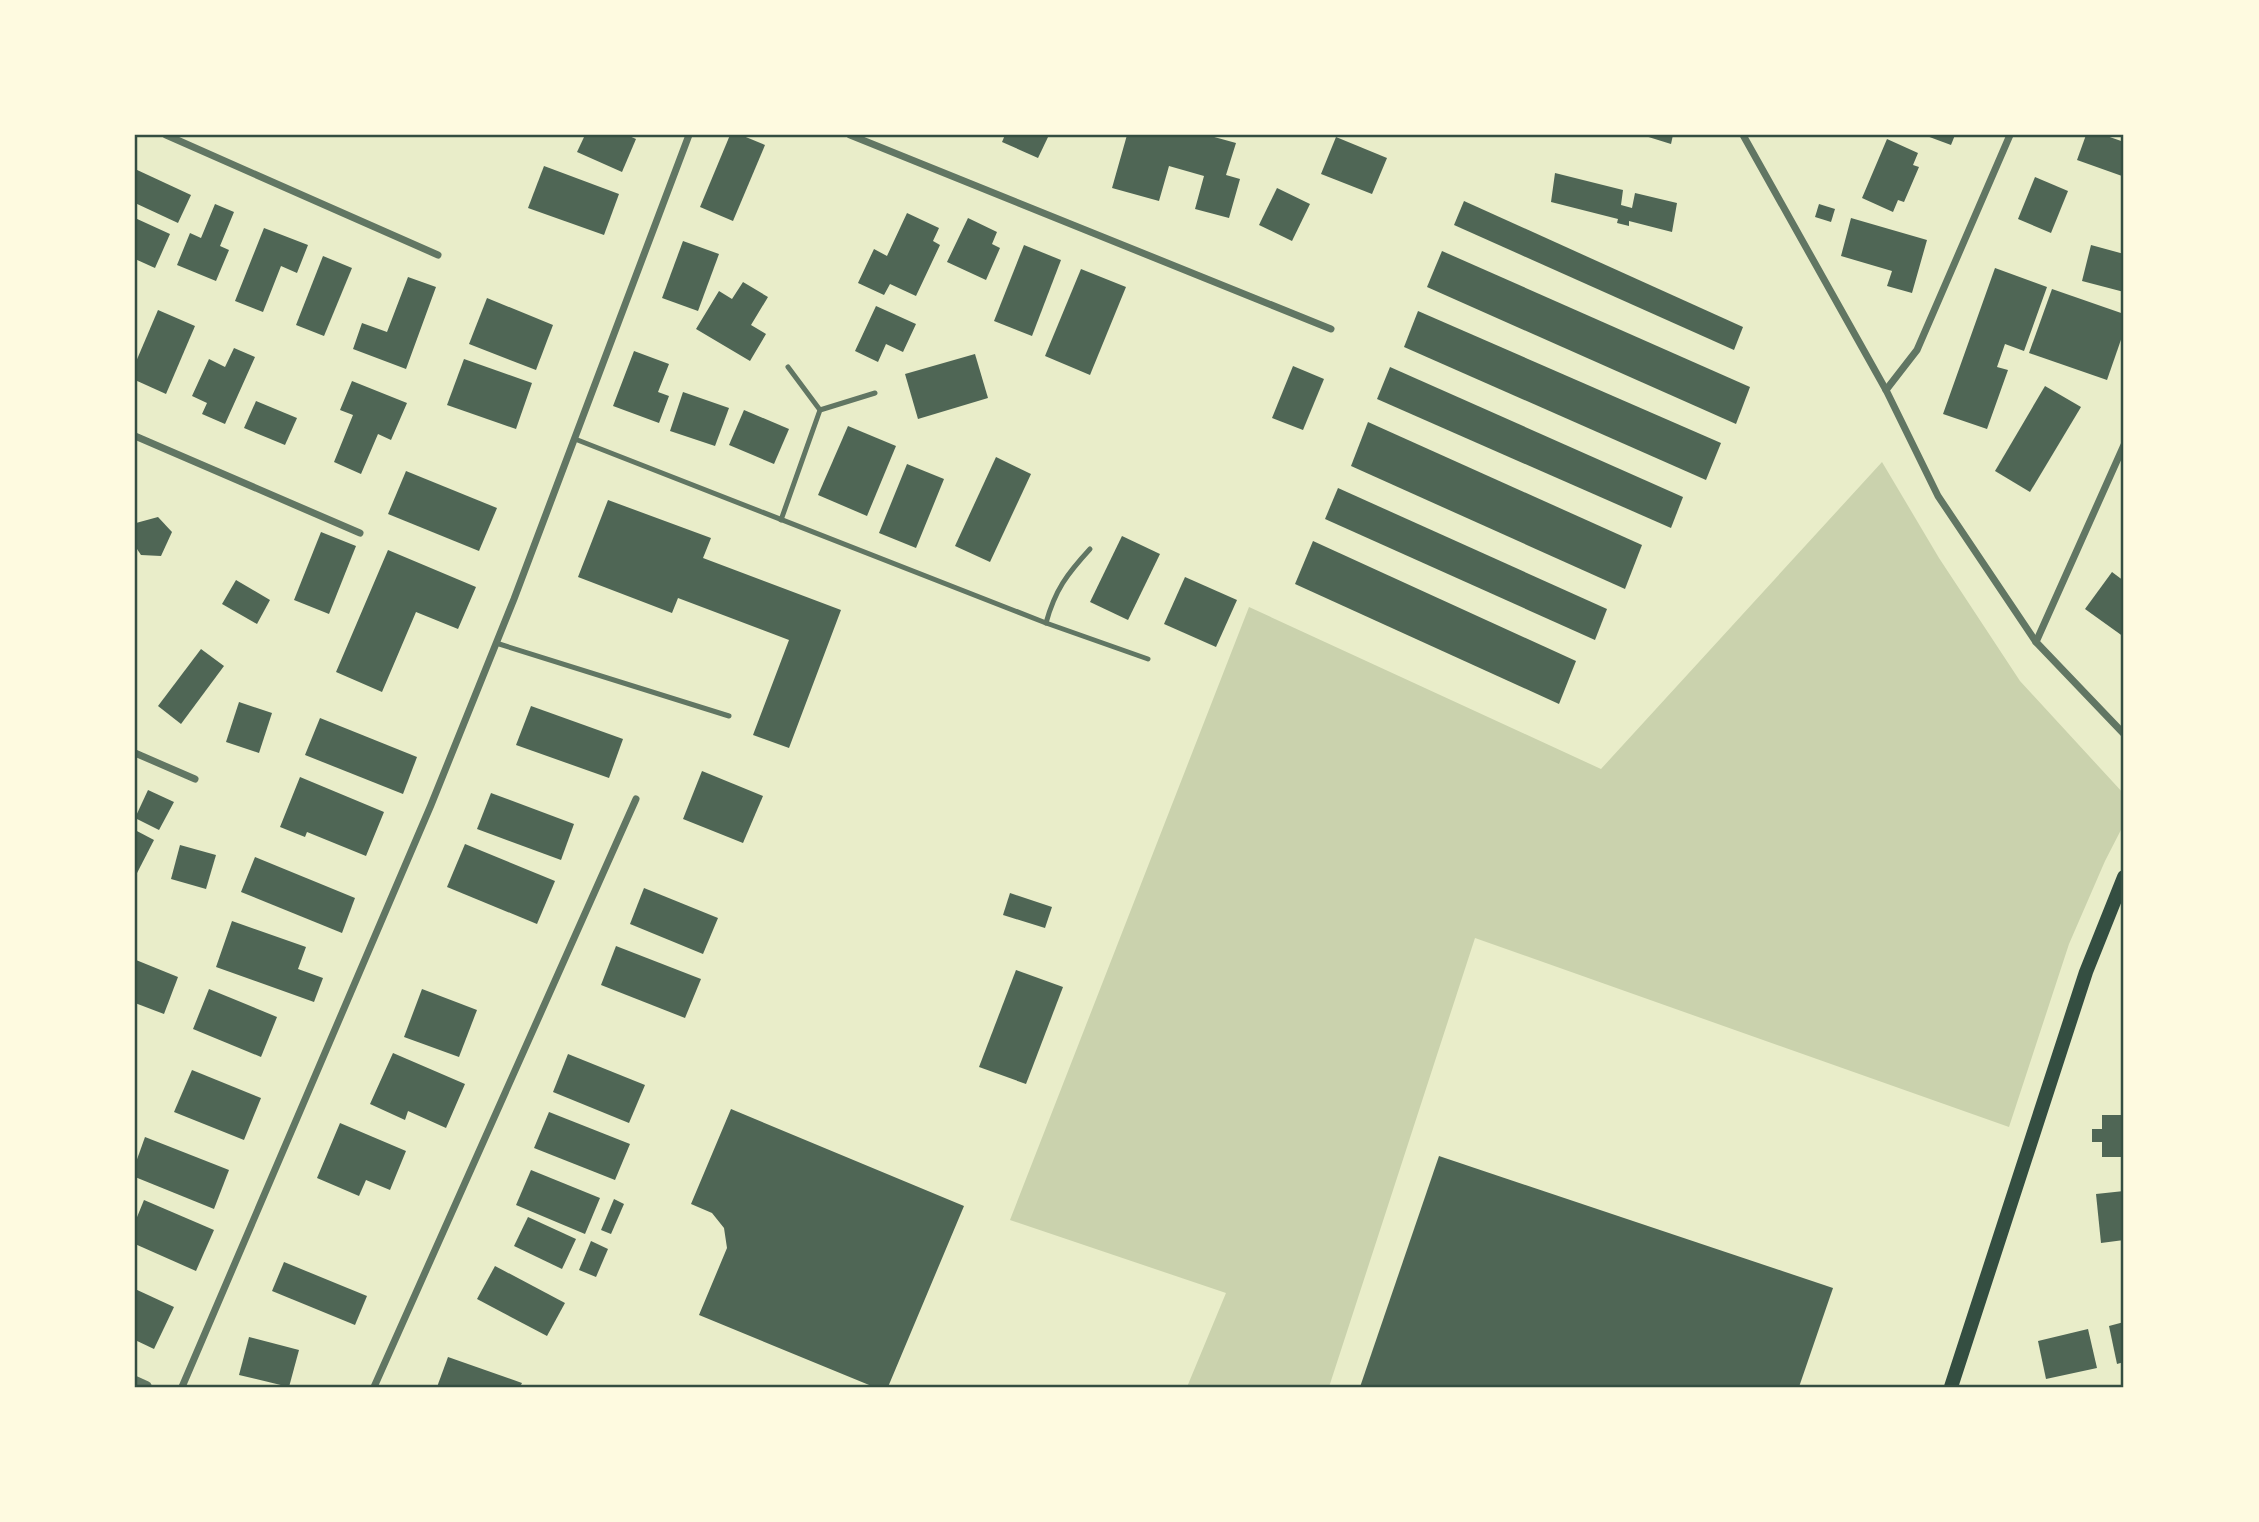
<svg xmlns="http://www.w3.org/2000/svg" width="2259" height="1522" font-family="'Asap Condensed',sans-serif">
	<rect width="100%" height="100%" fill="#e9edc9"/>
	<polygon fill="#cad2ad" points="1882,462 1939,558 2020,681 2124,794 2124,824 2105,861 2069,944 2009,1127 1475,938 1329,1387 1187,1387 1226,1293 1010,1220 1249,607 1601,769"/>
	<g fill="#4f6655">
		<polygon points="585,135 627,135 636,139 622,172 577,152"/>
		<polygon points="730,135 741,135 765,145 733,221 700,207"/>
		<polygon points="1005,135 1049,135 1038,158 1002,142"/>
		<polygon points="1127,135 1207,135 1236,143 1226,175 1240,179 1229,218 1195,209 1204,176 1169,166 1159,201 1112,188"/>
		<polygon points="1642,135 1673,135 1671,144"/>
		<polygon points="1924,135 1955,135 1951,145"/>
		<polygon points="2086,135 2104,135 2124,142 2122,176 2077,160"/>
		<polygon points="1336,137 1387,158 1372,194 1321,174"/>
		<polygon points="1887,139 1918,153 1913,165 1919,167 1904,202 1898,200 1893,212 1862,198"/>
		<polygon points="544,166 619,194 604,235 528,208"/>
		<polygon points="135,169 191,195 178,223 135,203"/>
		<polygon points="1555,173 1623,190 1621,205 1632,208 1635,193 1677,203 1672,232 1629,221 1629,226 1617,223 1618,219 1551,202"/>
		<polygon points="2035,177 2068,191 2051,233 2018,219"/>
		<polygon points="1277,188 1310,204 1292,241 1259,225"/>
		<polygon points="1464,201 1743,327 1734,350 1454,225"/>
		<polygon points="215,204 234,212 220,246 229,250 216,281 177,265 190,233 201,238"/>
		<polygon points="1819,204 1835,209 1831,222 1815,217"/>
		<polygon points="907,213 939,228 933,241 940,245 916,296 890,284 884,295 858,283 874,249 887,256"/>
		<polygon points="135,218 170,234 155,268 135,259"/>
		<polygon points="968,218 997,232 992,244 1000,248 986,280 947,262"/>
		<polygon points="1851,218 1927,240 1912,293 1887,286 1892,271 1841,256"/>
		<polygon points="264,228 308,245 297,273 281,266 263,312 235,301"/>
		<polygon points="683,241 719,254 698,311 662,298"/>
		<polygon points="1024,245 1061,260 1032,336 994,321"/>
		<polygon points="2091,245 2124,254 2124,292 2082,281"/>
		<polygon points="1442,251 1750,387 1736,424 1427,287"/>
		<polygon points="323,256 352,268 324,336 296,325"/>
		<polygon points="1995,268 2047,287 2024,351 2005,344 1997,367 2008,370 1987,429 1943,414"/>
		<polygon points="1081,269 1126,287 1090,375 1045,356"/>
		<polygon points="408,277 436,287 406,369 353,349 362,323 387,332"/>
		<polygon points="743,282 768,297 751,325 766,334 750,361 696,329 719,291 732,299"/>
		<polygon points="2052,289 2124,314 2124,331 2107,380 2029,353"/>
		<polygon points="487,298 553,325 536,370 469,344"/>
		<polygon points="876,306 916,324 903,352 886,344 878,362 855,351"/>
		<polygon points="158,310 195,326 166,394 135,380 135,364"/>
		<polygon points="1418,311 1721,443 1706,480 1404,347"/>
		<polygon points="234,348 255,357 225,424 202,414 207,403 192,396 209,359 225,367"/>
		<polygon points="634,351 669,364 658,392 669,396 659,423 613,406"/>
		<polygon points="975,354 988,398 918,419 905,374"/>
		<polygon points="464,359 532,383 516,429 447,405"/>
		<polygon points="1293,366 1324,379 1303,430 1272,418"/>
		<polygon points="1390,367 1683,497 1671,528 1377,399"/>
		<polygon points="352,381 407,403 391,440 378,434 361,474 334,462 353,415 340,410"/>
		<polygon points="2045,386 2081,407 2030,492 1995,471"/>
		<polygon points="683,392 729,408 715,446 670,431"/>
		<polygon points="256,401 297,418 285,445 244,428"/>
		<polygon points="744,410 789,429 774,464 729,445"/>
		<polygon points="1368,422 1642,545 1625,589 1351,466"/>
		<polygon points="848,426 896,446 867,516 818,495"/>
		<polygon points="996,457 1031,474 990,562 955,546"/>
		<polygon points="907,464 944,479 916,548 879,533"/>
		<polygon points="406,471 497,508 479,551 388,514"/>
		<polygon points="1338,488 1607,609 1595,640 1325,519"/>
		<polygon points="608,500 711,538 703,558 841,610 789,748 753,735 789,640 678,598 672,613 578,577"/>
		<polygon points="158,517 172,532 161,556 141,555 135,546 136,523"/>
		<polygon points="321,532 356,546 329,614 294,600"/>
		<polygon points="1122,536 1160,554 1128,620 1090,602"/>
		<polygon points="1313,541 1576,661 1559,704 1295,584"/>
		<polygon points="388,550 476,587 458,629 416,612 382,692 336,672"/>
		<polygon points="2112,572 2124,581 2124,637 2085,609"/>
		<polygon points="1185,577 1237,600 1216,647 1164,624"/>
		<polygon points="236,580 270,600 257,624 222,604"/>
		<polygon points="201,649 224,666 181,724 158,706"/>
		<polygon points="239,702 272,713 259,753 226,742"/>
		<polygon points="531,706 623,739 609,778 516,745"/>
		<polygon points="320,718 417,757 403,794 305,755"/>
		<polygon points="702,771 763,796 743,843 683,819"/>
		<polygon points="300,777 384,812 366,856 307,832 305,837 280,827"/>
		<polygon points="148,790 174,802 159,830 135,818"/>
		<polygon points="491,793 574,824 561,860 477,829"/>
		<polygon points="135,830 154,840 135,877"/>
		<polygon points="465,844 555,881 537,924 447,887"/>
		<polygon points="180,845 216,855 206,889 171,879"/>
		<polygon points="255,857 355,898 342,933 241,892"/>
		<polygon points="644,888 718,918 703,954 630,924"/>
		<polygon points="1010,893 1052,907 1045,928 1003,915"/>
		<polygon points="232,921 306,947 298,969 323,978 314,1002 216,967"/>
		<polygon points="616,946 701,979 685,1018 601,985"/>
		<polygon points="136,960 178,977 164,1014 135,1003"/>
		<polygon points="1016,970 1063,987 1026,1084 979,1067"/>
		<polygon points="209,989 277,1017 261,1057 193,1029"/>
		<polygon points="422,989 477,1010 459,1057 404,1037"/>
		<polygon points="393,1053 465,1084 446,1128 408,1111 405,1120 370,1104"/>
		<polygon points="568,1054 645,1085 629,1123 553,1092"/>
		<polygon points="192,1070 261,1098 244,1140 174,1112"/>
		<polygon points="731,1109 964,1206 888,1387 874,1387 699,1315 727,1248 724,1228 712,1213 691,1204"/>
		<polygon points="549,1112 630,1144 615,1180 534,1148"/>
		<polygon points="2102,1115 2124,1115 2124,1157 2102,1157 2102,1142 2092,1142 2092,1129 2102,1129"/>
		<polygon points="340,1123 406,1151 390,1190 366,1180 359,1196 317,1178"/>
		<polygon points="145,1137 229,1170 214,1209 135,1177 135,1165"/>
		<polygon points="1439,1156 1833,1288 1799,1387 1360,1387"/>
		<polygon points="531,1170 600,1198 585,1234 516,1205"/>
		<polygon points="2124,1191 2124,1240 2101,1243 2096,1194"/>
		<polygon points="614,1199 624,1204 611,1234 601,1230"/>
		<polygon points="144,1200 214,1230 196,1271 135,1244 135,1222"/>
		<polygon points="528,1217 576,1239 562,1269 514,1246"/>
		<polygon points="591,1241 608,1249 596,1277 579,1270"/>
		<polygon points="284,1262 367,1296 355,1325 272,1291"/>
		<polygon points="495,1266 565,1303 547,1336 477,1299"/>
		<polygon points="135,1289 174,1307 154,1349 135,1340"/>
		<polygon points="2124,1322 2124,1362 2117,1364 2109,1326"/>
		<polygon points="2088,1329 2097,1368 2046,1379 2038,1341"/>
		<polygon points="249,1337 299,1350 289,1387 239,1375"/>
		<polygon points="448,1357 522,1383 520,1387 437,1387"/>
	</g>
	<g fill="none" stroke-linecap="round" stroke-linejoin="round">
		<g stroke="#617663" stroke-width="5">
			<polyline points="788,367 820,410"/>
			<polyline points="575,439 1046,623 1148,659"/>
			<polyline points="781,520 820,410 875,393"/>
			<path d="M 1046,623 C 1055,590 1067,574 1090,549"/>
			<polyline points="496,643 729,716"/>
		</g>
		<g stroke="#617663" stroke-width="7">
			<polyline points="166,135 438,255"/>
			<polyline points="850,135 1331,329"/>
			<polyline points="1743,135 1886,390 1938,496 2036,642 2124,734"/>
			<polyline points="1886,390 1917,350 2010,135"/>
			<polyline points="135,436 360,533"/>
			<polyline points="2036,642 2124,445"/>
			<polyline points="135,753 195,779"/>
			<polyline points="182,1387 431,805 514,599 689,135"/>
			<polyline points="374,1387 636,799"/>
		</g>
		<polyline stroke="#617663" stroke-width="12" points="135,1382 146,1387"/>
		<polyline stroke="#344e41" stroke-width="14" points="1951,1387 2086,972 2124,877"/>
	</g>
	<rect width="2259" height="1522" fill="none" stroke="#fefae0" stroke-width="273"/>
	<rect x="136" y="136" width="1986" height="1250" fill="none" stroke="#344e41" stroke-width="2.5"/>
</svg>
